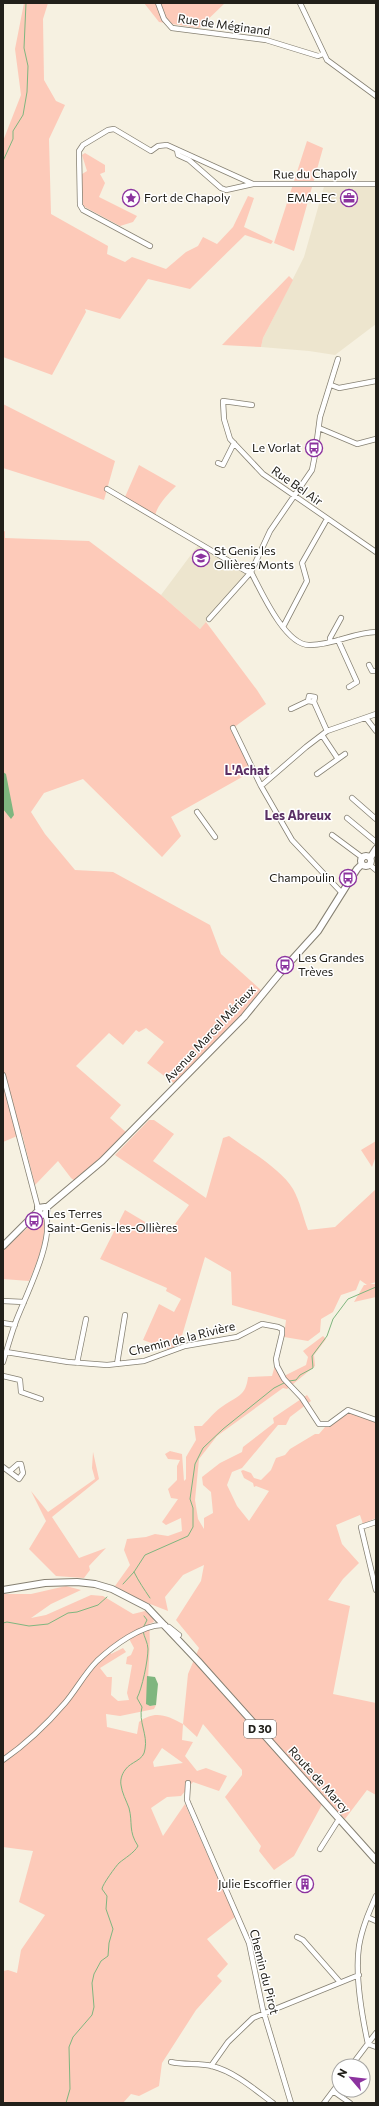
<svg xmlns="http://www.w3.org/2000/svg" width="379" height="2106" viewBox="0 0 379 2106" font-family="Commissioner,sans-serif">
	<style>
		.built { fill: #ede5ce }
		.green { fill: #fdcab9; fill-rule: evenodd }
		.water { fill: #7fb67f }
		.lines { fill: none; stroke-linecap: round; stroke-linejoin: round }
		.stream { stroke: #7fb67f; stroke-width: 1 }
		.minor-casing { stroke: #868173; stroke-width: 6 }
		.major-casing { stroke: #868173; stroke-width: 8 }
		.minor { stroke: #fff; stroke-width: 4.5 }
		.major { stroke: #fff; stroke-width: 6 }
		.labels { text-anchor: middle; stroke-width: 3; stroke-linejoin: round; paint-order: stroke }
		.shield { fill: #fff; stroke: #64635f; stroke-width: 1 }
		.shield-label { font-size: 11px; font-weight: bold; fill: #22201a }
		.street-label { font-size: 12px; fill: #22201a; stroke: #fff }
		.poi-label { font-size: 12px; fill: #22201a; stroke: #fff; text-anchor: start }
		.neighbourhood-label { font-size: 13px; font-weight: bold; fill: #5a2f64; stroke: #fff }
	</style>
	<rect width="100%" height="100%" fill="#f6f1e1"/>
	<path class="built" d="M325 183 376 185V324L335 355 309 351 261 347 263 338 304 257Z
		M199 544 251 572 200 629 161 595Z"/>
	<path class="green" d="M24 3H48L43 19 44 80 56 101 65 105 49 139 51 214 108 246 107 254 125 262 132 257 166 269 186 252 198 246 203 237 217 244 233 227 248 196 254 198 244 227 273 241 271 244 245 235 190 289 148 279 120 319 85 309 86 312 52 375 3 357V141L21 95 15 49Z
		M144 3H225L199 28 159 22Z
		M307 141 323 148 294 251 274 243Z
		M85 153 105 165V172L100 174 105 183 99 197 137 216 133 222 120 226 83 206 82 202V174L87 171 82 155Z
		M289 276 293 280 263 338 261 347 222 345Z
		M3 404 115 461 104 500 3 468Z
		M139 465 176 486C168 494 155 507 155 518L125 497Z
		M5 531V538L89 541 161 595 200 629 206 622 257 690 266 704 233 728 251 772 171 817 181 836 162 857 83 779 44 793 31 812 45 834 75 870 113 872 210 925 221 954 262 991 238 1020 175 1084 147 1063 164 1042 146 1028 139 1032 136 1030 123 1045 109 1033 76 1066 121 1105 110 1118 127 1133 75 1181 71 1178 58 1161 35 1185 22 1134 3 1142V532Z
		M149 1120H154L174 1134 153 1161 206 1198 222 1142 223 1138 229 1136C248 1150 281 1169 293 1189 300 1201 303 1217 308 1230L335 1227 376 1189V1282L370 1284H376V1297L354 1302 364 1285H367L360 1280 356 1290 341 1295 333 1312 321 1319 320 1332 308 1341 284 1337 286 1320 232 1305 231 1272 205 1257 179 1346 168 1349 143 1340 159 1304 174 1312 181 1299 166 1291 167 1288 100 1259 125 1210 167 1235 189 1205 115 1155Z
		M376 1141V1156L372 1167 361 1150Z
		M39 1218 44 1219C46 1241 38 1260 29 1281L3 1279V1249Z
		M323 1336 326 1339 314 1355 315 1366 287 1389 283 1388 217 1436 199 1459 195 1500 198 1519 204 1529V1518L213 1513 211 1492 203 1485 202 1477 220 1463 242 1452 243 1447 274 1423 273 1418 307 1395 311 1401 290 1417 286 1425H278L242 1468 232 1472 227 1485 237 1506 249 1521 269 1491 256 1486 254 1487 253 1483 244 1478 241 1471 243 1470 251 1473 254 1478 261 1480 271 1470 276 1458 285 1455 290 1449 315 1434H319L325 1427 350 1411 376 1421V1518L363 1524 360 1515 336 1525 342 1544 359 1563 343 1579 328 1600 350 1606 333 1694 376 1703V1795L367 1790 345 1819 325 1799 294 1856 274 1870 259 1851 261 1846 225 1797 242 1775V1770L203 1724 197 1737 183 1724 182 1740 193 1742 185 1756 197 1771 206 1768 227 1776 219 1791 193 1782 181 1796 167 1797 151 1808 163 1836 185 1804 235 1917 207 1939 228 1964 217 1976 222 1981 196 2010 162 2063 159 2086 139 2096 131 2094 123 2103H3V1971L8 1970 17 1973 21 1950 45 1915 19 1902 33 1851 3 1847V1594H31L66 1586 81 1590 51 1604 31 1618 46 1615 91 1595 103 1596 133 1614 145 1611 153 1618 154 1622 149 1624C152 1652 145 1678 150 1706L156 1705 154 1709 120 1716 106 1714 107 1727 137 1734 139 1722C154 1710 167 1715 183 1724L188 1674 199 1648 176 1620 201 1581 204 1565 183 1575 165 1597 168 1611 140 1600 115 1586 130 1565 124 1550 127 1539 146 1537 155 1534 168 1536 182 1531 181 1518 166 1525 162 1522 178 1499 171 1498 168 1489 177 1480V1466L180 1460 168 1459 165 1454 170 1451 182 1454 184 1481 186 1479V1457L196 1440 194 1426H202C209 1419 215 1411 223 1406 237 1396 246 1396 248 1377L272 1376 275 1365 282 1377 306 1365 308 1357 303 1351ZM127 1635 134 1648 131 1655 127 1657 126 1664 132 1665 127 1693 129 1700 118 1701 111 1695 112 1677H107L100 1668 126 1652 123 1648 111 1654 110 1649ZM162 1748 183 1763 154 1767 153 1762Z
		M93 1452 99 1479 52 1517 79 1558 106 1548 89 1566 90 1570 84 1578 56 1576 29 1549 46 1521 31 1491 48 1512 95 1479 92 1468Z"/>
	<path class="water" d="M3 772 6 774 14 815 11 819 3 809Z
		M147 1676 155 1677 158 1684 156 1705 150 1706 146 1704Z"/>
	<g class="lines">
		<path class="stream" d="M3 161 13 139V131L23 115 27 92 28 66 24 48 26 3
			M289 1381 296 1380 300 1375 313 1368 312 1356 327 1336 333 1319 348 1299 376 1287
			M134 1572C139 1582 144 1589 150 1598
			M123 1584 134 1572 145 1555 188 1536 193 1527V1508L190 1499 195 1464 203 1448 223 1429 274 1388 284 1383
			M3 1623 7 1622 29 1626 48 1624 68 1613 77 1612 98 1605 107 1597
			M143 1628 147 1620 144 1616
			M66 2103 70 2089 69 2047 73 2037 92 2015 94 2007 92 1983 94 1974 101 1961 108 1956 109 1943 113 1929 106 1909 107 1896 102 1889C102 1885 116 1866 119 1863 125 1858 134 1853 138 1846 128 1831 133 1823 129 1808 126 1800 122 1793 121 1785 120 1780 122 1774 125 1770 131 1761 144 1761 145 1749 148 1735 138 1721 142 1707L137 1698C142 1689 148 1660 148 1649 148 1643 144 1637 143 1631"/>
		<g class="minor-casing">
			<path id="minor" d="M158 3 164 19 172 28 266 40 318 56 323 54
				M300 3 327 60 376 96
				M177 150 178 155 189 160 221 188 226 190 253 184H376
				M150 246 83 210 80 205 79 151 83 145 108 130 114 129 151 151 158 146 167 145 253 184
				M331 385 339 388 376 381
				M252 405 223 401 224 419 230 439 263 474 376 552
				M319 428 357 444 376 439
				M218 463 223 465 234 443
				M107 489 246 571 251 572C261 591 285 645 309 645 332 646 354 632 376 632
				M209 619 251 572 270 531 312 470 315 455 320 417 338 359
				M283 627 307 581 302 563 327 519
				M338 640 357 682 349 687
				M330 642V638L341 618
				M369 665 372 671H376
				M308 701 309 696 315 697 314 702
				M291 709 308 701 314 702 327 731
				M366 718 376 731
				M233 728 261 786
				M338 759 345 754
				M317 774 338 759 322 735
				M352 798 376 819
				M197 812 215 837
				M347 818 376 842
				M332 835 363 858
				M370 865 376 870
				M342 893 292 840 261 786 306 747 327 731 376 714
				M3 1075 38 1208
				M3 1301 24 1302
				M3 1323 15 1325
				M6 1352 68 1362 107 1365 144 1361 185 1346 237 1337 262 1324 278 1327 282 1329V1334L276 1359 277 1366 284 1379 302 1398 319 1424H329L348 1410 376 1420
				M3 1362C7 1349 11 1335 16 1321 25 1297 56 1237 45 1214
				M77 1363 86 1319
				M117 1364 125 1315
				M3 1376 20 1380 21 1392 41 1399
				M3 1467 19 1479 23 1473 21 1464H18L10 1471
				M376 1522 361 1527 376 1590
				M169 1627 179 1635
				M3 1760C26 1744 47 1724 65 1703 76 1690 85 1673 97 1661 112 1647 143 1623 165 1625
				M188 1783 187 1800 189 1805 249 1943 263 2010 291 2103
				M320 1849 339 1819
				M376 1896C369 1912 362 1928 359 1946 355 1973 362 2016 368 2044L376 2047
				M367 1917 376 1921
				M297 1937 303 1940 339 1981
				M171 2062C184 2065 199 2063 212 2066 235 2072 254 2089 273 2103
				M211 2066 228 2042 253 2018 359 1975
				M351 2066 376 2033
				M333 2091 350 2103
				M324 2103 339 2083"/>
		</g>
		<g class="major-casing">
			<path id="major" d="M361 861a5 5 0 1 1 10 0a5 5 0 1 1-10 0Z
				M370 858 376 849
				M46 1208 102 1161 244 1017 280 973 318 931 357 869 362 864
				M34 1218 45 1214 47 1210 45 1207 38 1208 40 1214
				M3 1246 38 1211
				M3 1590 45 1583 77 1582 95 1584 112 1589 147 1607 198 1661 376 1860"/>
		</g>
		<use href="#minor" class="minor"/>
		<use href="#major" class="major"/>
	</g>
	<defs>
		<g id="sight-ring" transform="scale(0.9)"><circle r="9.5" fill="#fff" stroke="#8c339f" stroke-width="1.5"/><path d="M0-6L1.8-2.2L6-1.7L2.9 1.2L3.7 5.4L0 3.3L-3.7 5.4L-2.9 1.2L-6-1.7L-1.8-2.2Z" fill="#8c339f"/></g>
		<g id="office-ring" transform="scale(0.9)"><circle r="9.5" fill="#fff" stroke="#8c339f" stroke-width="1.5"/><path d="M-6-3h4V-5.5h4V-3h4V5H-6ZM-1-4.5V-3h2v-1.5ZM-6 0V1H6V0Z" fill="#8c339f"/></g>
		<g id="bus-ring" transform="scale(0.9)"><circle r="9.5" fill="#fff" stroke="#8c339f" stroke-width="1.5"/><path d="M-5-6H5V4H4V6H2V4H-2V6H-4V4H-5ZM-3.5-4V0h7V-4ZM-3.5 1.2v1.5H-2V1.2ZM2 1.2v1.5H3.5V1.2Z" fill="#8c339f"/></g>
		<g id="school-ring" transform="scale(0.9)"><circle r="9.5" fill="#fff" stroke="#8c339f" stroke-width="1.5"/><path d="M0-5L7-2L0 1L-7-2ZM-4 1L0 2.5L4 1V4Q0 6-4 4Z" fill="#8c339f"/></g>
		<g id="building-ring" transform="scale(0.9)"><circle r="9.5" fill="#fff" stroke="#8c339f" stroke-width="1.5"/><path d="M-4-6H4V6H1V3H-1V6H-4ZM-2.5-4.3h1.7v1.8h-1.7ZM.8-4.3h1.7v1.8H.8ZM-2.5-1h1.7V.8h-1.7ZM.8-1h1.7V.8H.8Z" fill="#8c339f"/></g>
	</defs>
	<g fill-rule="evenodd">
		<use href="#sight-ring" x="131" y="198"/>
		<use href="#office-ring" x="349" y="198"/>
		<use href="#bus-ring" x="314" y="448"/>
		<use href="#school-ring" x="201" y="558"/>
		<use href="#bus-ring" x="348" y="878"/>
		<use href="#bus-ring" x="285" y="965"/>
		<use href="#bus-ring" x="34" y="1221"/>
		<use href="#building-ring" x="305" y="1884"/>
	</g>
	<g class="labels">
		<rect class="shield" x="244" y="1720" width="32" height="18" rx="3"/>
		<g class="shield-label">
			<text x="260" y="1733">D 30</text>
		</g>
		<g class="street-label">
			<text transform="translate(224 25) rotate(8)" y="4">Rue de Méginand</text>
			<text transform="translate(315 174) rotate(-1)" y="4">Rue du Chapoly</text>
			<text transform="translate(297 486) rotate(35)" y="4">Rue Bel Air</text>
			<text transform="translate(210 1034) rotate(-47)" y="4">Avenue Marcel Mérieux</text>
			<text transform="translate(182 1339) rotate(-14)" y="4">Chemin de la Rivière</text>
			<text transform="translate(319 1780) rotate(48)" y="4">Route de Marcy</text>
			<text transform="translate(264 1972) rotate(76)" y="4">Chemin du Pirot</text>
		</g>
		<g class="poi-label">
			<text x="144" y="202">Fort de Chapoly</text>
			<text x="336" y="202" text-anchor="end">EMALEC</text>
			<text x="301" y="452" text-anchor="end">Le Vorlat</text>
			<text x="214" y="555">St Genis les<tspan x="214" dy="14">Ollières Monts</tspan></text>
			<text x="335" y="882" text-anchor="end">Champoulin</text>
			<text x="298" y="962">Les Grandes<tspan x="298" dy="14">Trèves</tspan></text>
			<text x="47" y="1218">Les Terres<tspan x="47" dy="14">Saint-Genis-les-Ollières</tspan></text>
			<text x="292" y="1888" text-anchor="end">Julie Escoffier</text>
		</g>
		<g class="neighbourhood-label">
			<text x="247" y="775">L'Achat</text>
			<text x="298" y="820">Les Abreux</text>
		</g>
	</g>
	<rect width="379" height="2106" fill="none" stroke="#22201a" stroke-width="8"/>
	<g transform="translate(351 2078) rotate(298)"><circle r="19" fill="#ffffff" stroke="#a7a6a3"/>
	<path d="M0-3L7 15L0 10L-7 15Z" fill="#8c339f"/>
	<text y="-6" font-size="11" font-weight="bold" text-anchor="middle" fill="#22201a">N</text>
	</g>
</svg>
